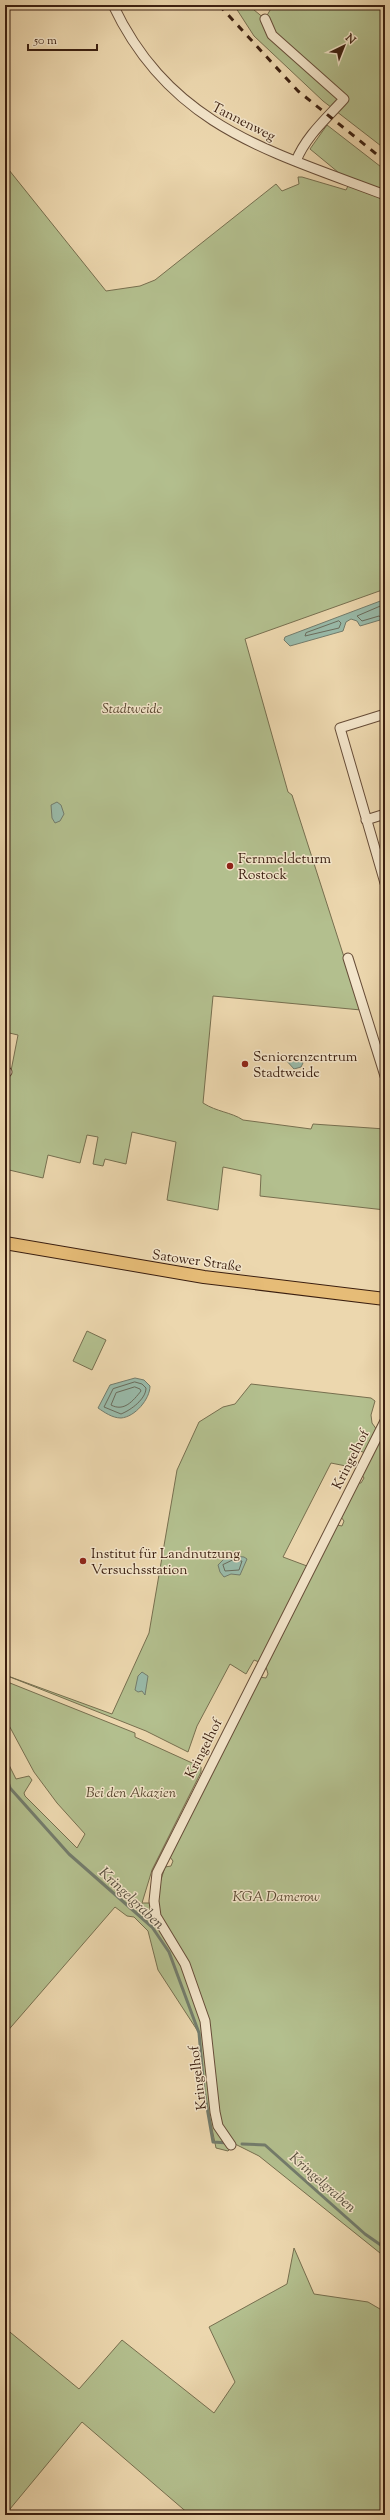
<svg xmlns="http://www.w3.org/2000/svg" width="390" height="2520" viewBox="0 0 390 2520" font-family="'Sorts Mill Goudy',serif">
	<style>
		.green { fill: #b3bf8e; stroke: #776f4f }
		.water { fill: #99baa9; stroke: #737c6c }
		.lines { fill: none; stroke-linecap: round; stroke-linejoin: round }
		.shore { stroke: #6a6c5c; stroke-width: 1 }
		.stream { stroke: #737c6c; stroke-width: 3 }
		.minor-casing { stroke: #674d38; stroke-width: 11 }
		.major-casing { stroke: #3b1f10; stroke-width: 14 }
		.minor { stroke: #f3e5ca; stroke-width: 9 }
		.major { stroke: #e6bc77; stroke-width: 12 }
		.rail { stroke: #3b1f10; stroke-width: 3; stroke-dasharray: 7 7; stroke-linecap: butt }
		.poi-dot { fill: #8f2418; stroke: #f3e5ca; stroke-width: 1.5 }
		.labels { text-anchor: middle; stroke-width: 3; stroke-linejoin: round; paint-order: stroke }
		.street-label { font-size: 14px; fill: #3b1f10; stroke: #f3e5ca }
		.park-label { font-size: 14px; font-style: italic; fill: #594730; stroke: #f3e5ca }
		.poi-label { font-size: 14px; fill: #3b1f10; stroke: #f3e5ca; text-anchor: start }
		.water-label { font-size: 15px; font-style: italic; fill: #574e3e; stroke: #f3e5ca }
	</style>
	<rect width="100%" height="100%" fill="#ecd7ae"/>
	<filter id="stains"><feTurbulence type="fractalNoise" baseFrequency=".005" numOctaves="4"/><feColorMatrix values="0 0 0 0 .2 0 0 0 0 .09 0 0 0 0 .02 0 0 0 .5 -.17"/></filter>
	<radialGradient id="worn" r=".72"><stop offset=".6" stop-color="#630" stop-opacity="0"/><stop offset="1" stop-color="#630" stop-opacity=".3"/></radialGradient>
	<path class="green" d="M234 5H248L265 19 273 5H385V149L323 101 254 36Z
		M327 125 385 170V589L245 639 288 792 292 795 361 1010 213 996 203 1103C217 1112 231 1112 243 1120L311 1129 313 1124 385 1129V1210L260 1196 261 1175 223 1167 218 1210 167 1200 176 1142 132 1132 126 1164 105 1159 103 1166 93 1164 98 1137 87 1135 80 1163 48 1155 43 1178 5 1169V1075L10 1076 18 1035 5 1032V165L106 291 140 286 155 280 276 184 282 191 299 184 298 177H302L346 190 350 182 310 149Z
		M87 1331 106 1340 92 1370 73 1361Z
		M251 1384 371 1398 375 1401 371 1415 372 1423 377 1430 365 1453 356 1449 346 1466 331 1463 283 1557 307 1566 259 1662 254 1660 246 1674 230 1664 197 1726 188 1752 146 1731 5 1675 112 1714 149 1633 177 1470 199 1422 223 1407 235 1404Z
		M385 1430V2257L259 2156 235 2144 228 2151 216 2148 204 2090 199 2033 158 1970 148 1931 134 1917 127 1916 115 1907 5 2034V1757L16 1779 29 1776 32 1780 24 1793 25 1796 77 1848 85 1834 57 1803 34 1772 5 1718V1681L135 1733V1737L201 1767V1772L152 1870 142 1903H158L159 1886 165 1867 171 1866 173 1861 170 1857 182 1828 259 1677 266 1678 268 1674 266 1667 337 1525 342 1526 344 1521 341 1517 358 1483H361L364 1478 362 1475Z
		M294 2248 314 2294 368 2302 385 2312V2515H190L82 2422 5 2515V2328L79 2389 122 2340 214 2413 235 2382 209 2327 287 2284Z"/>
	<path class="water" d="M383 600 385 601 383 623 380 620 360 626 357 621 351 619 346 622 343 631 290 646 284 640 285 637Z
		M57 802 61 805 64 814 60 821 55 823 52 818 51 805Z
		M288 1056 300 1059 303 1063 301 1067 294 1069 285 1059Z
		M135 1378 144 1380 150 1386C150 1399 135 1417 121 1418 112 1418 104 1412 98 1408L110 1385Z
		M233 1556 244 1557 247 1559 240 1575 231 1574 224 1577 220 1572 218 1565 225 1558Z
		M142 1672 148 1676 145 1695 142 1691 138 1692 135 1690 138 1676Z"/>
	<g class="lines">
		<path class="shore" d="M385 604 357 616 362 621 379 616 385 619
			M339 621 341 623 339 628 305 636 306 633Z
			M135 1382 142 1384 146 1388C146 1399 131 1410 121 1414L104 1407 113 1389Z
			M135 1387 140 1389 141 1391C133 1401 124 1412 111 1405L116 1393Z
			M233 1560 242 1561 239 1570 225 1571 223 1565Z"/>
		<path class="stream" d="M5 1773 10 1788 69 1854 152 1927 169 1952 199 2033 204 2090 213 2142 228 2143
			M242 2144 265 2145 365 2234 385 2248"/>
		<g class="minor-casing">
			<path id="minor" d="M113 5C170 126 269 151 385 195
				M265 19 272 35 344 99C327 118 306 136 296 161
				M385 714 340 728 385 883
				M366 820 385 814
				M348 958 385 1076
				M5 1071 7 1072
				M231 2145 218 2126 215 2112 205 2021 185 1964 156 1916 154 1901 157 1873 385 1421"/>
		</g>
		<g class="major-casing">
			<path id="major" d="M5 1243 204 1277 385 1299"/>
		</g>
		<use href="#minor" class="minor"/>
		<use href="#major" class="major"/>
		<path class="rail" d="M219 5 298 91 385 161"/>
	</g>
	<g class="poi-dot">
		<circle cx="230" cy="866" r="4"/>
		<circle cx="245" cy="1064" r="4"/>
		<circle cx="83" cy="1561" r="4"/>
	</g>
	<g class="labels">
		<g class="street-label">
			<text transform="translate(244 121) rotate(27)" y="5">Tannenweg</text>
			<text transform="translate(197 1260) rotate(8)" y="5">Satower Straße</text>
			<text transform="translate(350 1459) rotate(-63)" y="5">Kringelhof</text>
			<text transform="translate(203 1748) rotate(-63)" y="5">Kringelhof</text>
			<text transform="translate(197 2078) rotate(-97)" y="5">Kringelhof</text>
		</g>
		<g class="park-label">
			<text x="132" y="713">Stadtweide</text>
			<text x="131" y="1797">Bei den Akazien</text>
			<text x="276" y="1901">KGA Damerow</text>
		</g>
		<g class="poi-label">
			<text x="238" y="863">Fernmeldeturm<tspan x="238" dy="16">Rostock</tspan></text>
			<text x="253" y="1061">Seniorenzentrum<tspan x="253" dy="16">Stadtweide</tspan></text>
			<text x="91" y="1558">Institut für Landnutzung<tspan x="91" dy="16">Versuchsstation</tspan></text>
		</g>
		<g class="water-label">
			<text transform="translate(132 1898) rotate(43)" y="5">Kringelgraben</text>
			<text transform="translate(323 2182) rotate(41)" y="5">Kringelgraben</text>
		</g>
	</g>
	<rect width="390" height="2520" fill="none" stroke="#ecd7ae" stroke-width="20"/>
	<rect x="6" y="6" width="378" height="2508" fill="none" stroke="#3b1f10" stroke-width="2"/>
	<rect x="10" y="10" width="370" height="2500" fill="none" stroke="#3b1f10"/>
	<g transform="translate(344 46) rotate(43)" stroke="#f3e5ca" stroke-width="3" paint-order="stroke">
	<path d="M0-3L7 15L0 10L-7 15Z" fill="#3b1f10"/>
	<text y="-6" font-size="11" font-weight="bold" text-anchor="middle" fill="#3b1f10">N</text>
	</g>
	<path d="M28 44v6h69v-6" fill="none" stroke="#3b1f10" stroke-width="2"/>
	<text x="34" y="44" font-size="12" fill="#3b1f10" stroke="#f3e5ca" stroke-width="3" paint-order="stroke">50 m</text>
	<rect width="100%" height="100%" filter="url(#stains)"/>
	<rect width="100%" height="100%" fill="url(#worn)"/>
</svg>
